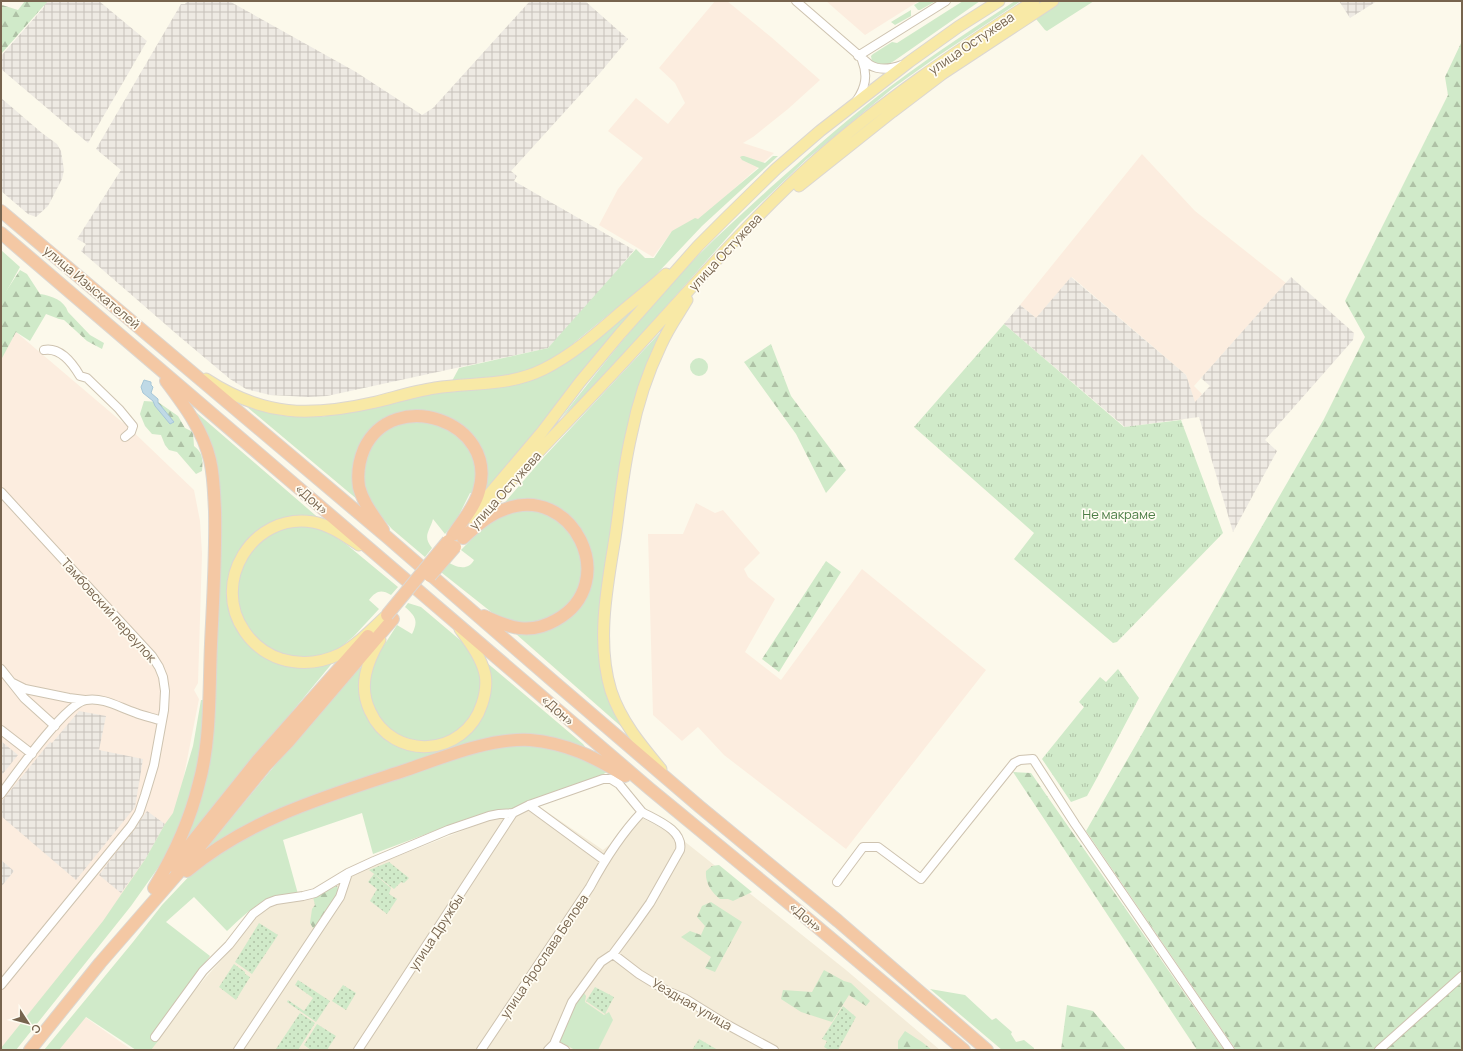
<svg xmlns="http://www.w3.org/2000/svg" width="1463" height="1051" viewBox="0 0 1463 1051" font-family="Manrope,sans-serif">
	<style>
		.residential { fill: #f4ecd9 }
		.commercial { fill: #fceddf }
		.industrial { fill: url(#industrial-grid) }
		.grass { fill: #d0eac9 }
		.forest { fill: url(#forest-firs) }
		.park { fill: url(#park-tufts) }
		.garden { fill: url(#garden-dots) }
		.water { fill: #bfd9e6; stroke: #a6c7d8 }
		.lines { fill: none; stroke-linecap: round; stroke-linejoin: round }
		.minor-casing { stroke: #cec3b0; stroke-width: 10 }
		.major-casing { stroke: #dcd7d1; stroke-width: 13 }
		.highway-casing { stroke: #dcd7d1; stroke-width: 14 }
		.minor { stroke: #fff; stroke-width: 8 }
		.major { stroke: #f8e9a6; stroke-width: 11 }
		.highway { stroke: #f4c8a4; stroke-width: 12 }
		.highway-bridge-casing { stroke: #dcd7d1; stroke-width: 14; stroke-linecap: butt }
		.highway-bridge { stroke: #f4c8a4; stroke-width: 12 }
		.labels { text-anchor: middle; stroke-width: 3.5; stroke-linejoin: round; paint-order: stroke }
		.street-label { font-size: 13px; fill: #77644e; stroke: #fffcf2 }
		.park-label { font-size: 13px; fill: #4c7d46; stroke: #fffcf2 }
	</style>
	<defs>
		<pattern id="industrial-grid" width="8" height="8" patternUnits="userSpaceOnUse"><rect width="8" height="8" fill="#eeeae3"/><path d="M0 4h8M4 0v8" fill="none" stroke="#c6c1ba"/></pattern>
		<pattern id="forest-firs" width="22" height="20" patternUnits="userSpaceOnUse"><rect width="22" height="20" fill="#d0eac9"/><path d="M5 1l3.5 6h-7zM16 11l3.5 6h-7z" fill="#aec1a5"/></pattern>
		<pattern id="park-tufts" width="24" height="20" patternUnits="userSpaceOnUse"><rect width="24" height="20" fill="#d0eac9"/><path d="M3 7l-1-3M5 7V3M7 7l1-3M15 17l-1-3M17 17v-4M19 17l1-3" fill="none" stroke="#aec1a5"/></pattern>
		<pattern id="garden-dots" width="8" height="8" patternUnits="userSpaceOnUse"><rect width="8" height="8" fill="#d0eac9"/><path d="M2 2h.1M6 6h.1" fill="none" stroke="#aec1a5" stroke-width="1.8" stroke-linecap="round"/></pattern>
	</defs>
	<rect width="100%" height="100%" fill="#fcf9eb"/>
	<path class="residential" d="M537 805 603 850 642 818 679 837 846 970 940 1050H145L207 976 225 956 255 918 276 903 341 882 368 868 497 817Z"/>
	<path class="commercial" d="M715 1H727L771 37 820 80 788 109 753 137 743 143 774 153 697 222 671 233 653 257 599 225 618 189 643 158 608 131 636 98 668 124 685 103 675 83 659 68Z
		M826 1H919L865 35Z
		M1142 154 1195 211 1286 283 1194 386 1202 394 1195 403 1186 375 1072 277 1036 318 1020 305Z
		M16 332 122 422 124 423 194 490 200 521 202 554 198 683 194 690 199 699 176 816 160 860 1 1050V358Z
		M696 503 715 513 723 510 760 553 744 569 748 577 775 599 745 652 781 680 862 569 986 670 846 849 724 755 698 727 682 741 653 715 648 534H683Z
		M85 1017 132 1050H58Z"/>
	<path class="industrial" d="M47 1H99L147 41 88 143 1 69V56L44 7V5Z
		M187 1H229L356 72 422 115 433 108 530 1H585L628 39 600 73 511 171 517 176 514 181 634 250 583 313 548 348 327 396 309 397 270 395 246 389 230 379 180 337 81 251 86 244 77 239 121 170 96 149 181 4H185Z
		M1339 1H1377L1350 18Z
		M1 98 42 133 57 144 61 151 64 170 62 179 48 206 36 217 28 214 1 191Z
		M1071 277 1186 375 1195 402 1210 386 1201 378 1291 277 1354 333 1353 340 1265 440 1277 451 1233 532 1199 417 1125 427 1004 324 1020 305 1036 318Z
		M79 711 106 716 99 750 143 759 135 807 76 880 1 816V802L50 742 52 743Z
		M1 741 18 755 1 776Z
		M147 811 165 824 146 858 121 893 99 875Z
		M1 860 14 871 1 887Z"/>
	<path class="grass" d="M921 1H936L920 10H918L914 5Z
		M963 1H980L894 61C884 67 882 67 872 62L871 56 873 54 892 42 897 43Z
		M1015 1H1021L938 56 893 88 807 159 740 223 601 380 561 418C598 371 635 323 676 279 705 246 738 218 770 188 804 158 838 127 874 99 919 64 967 32 1015 1Z
		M1059 1H1094L1047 31 1045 30 1036 19 1037 15Z
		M911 10V16L895 25 891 22Z
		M742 156H744L765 163 773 156H778L702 226 651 280 558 356 546 363 513 375 452 381 459 368 548 348 636 249 645 258H654L672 231 695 218 698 219 759 168 742 160 740 157Z
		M1 250 20 267 1 301Z
		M641 301 484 494 470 493 457 519 445 534 433 519C430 531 422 536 432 548L425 557 392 529 377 512 358 500 247 407 284 416 320 417 356 411 428 393 523 382Z
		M667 325 652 355 600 622 624 729 516 634 517 624 495 615 437 569 445 560C454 567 468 572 474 560L461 550 489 521 543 458Z
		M690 367a9 9 0 1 1 18 0a9 9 0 1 1-18 0Z
		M197 413 322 521 329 533 346 544 398 587 391 595C381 589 376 591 369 600L379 609 354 636 341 647 334 661 267 742 186 842 184 841 196 809 219 526 196 414Z
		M408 603 421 607 583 744 586 748 582 757 607 770V772L600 776 520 807 505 810 495 811 466 819 373 854 362 813 283 840 298 894C291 895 283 894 276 896 259 900 240 919 227 931L194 897 166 922 210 956 186 991 151 1036 158 1041 151 1050H136L86 1017 59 1050H44L133 942 162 905 195 870 201 855 356 667 372 669 381 650 397 625 412 634C419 620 415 616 405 607Z
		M201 700H205L200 755 187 812 165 858 131 906 16 1050H1V1048L103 921 146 858 165 824 173 813 193 746Z
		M930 989 965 995 992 1020 996 1018 1012 1032 1011 1034 1016 1042 1024 1040 1034 1048V1050H1002Z
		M584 993 586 996 585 1002 604 1015 609 1012 613 1020 598 1050H575L557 1040 574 1003Z"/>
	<path class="forest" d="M25 1H48L1 54V6L2 5 18 10Z
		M1462 41V1050H1236L1086 831 1324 419 1365 337 1345 301 1448 95 1445 77Z
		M20 270 27 274 40 294C52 296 64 300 68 312L90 335 104 343 102 349 87 341 64 320 59 319 46 314 30 341 16 332 1 360V299Z
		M771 344 791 396 846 470 826 493 796 434 744 362Z
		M144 401 158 402 178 416 185 428 193 432 194 446C203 453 203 460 202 471L196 474 177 452 169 450 165 445 161 435 152 434 145 426 140 414Z
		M826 561 841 572 779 672 762 659Z
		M1013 772 1031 773 1224 1050H1197Z
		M719 865 752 892 733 901 728 899H720C711 892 705 883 706 871L712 866Z
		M337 886 340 894 318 928H313L310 923 312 909 315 905 313 897Z
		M711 902 742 922 715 972 705 968 711 957 681 937 690 931 701 935 705 926 697 917 702 906Z
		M824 970 844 981 851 983 870 1001 866 1006 849 995 832 1022 801 1012 781 999 783 990 812 992Z
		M1067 1005 1093 1011 1126 1050H1061Z
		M905 1031 922 1042 932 1050H898V1041Z"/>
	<path class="park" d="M1004 324 1124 427 1181 420 1223 533 1117 642 1113 643 1014 559 1034 533 914 427Z
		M1118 669 1139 698 1098 776 1087 796 1071 802 1042 759 1084 707 1079 702 1100 677 1106 682Z"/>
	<path class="garden" d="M389 862 409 878 404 883 401 882 394 889 369 870Z
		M374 874 391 888 389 894 397 899 387 914 370 901 377 889 368 882Z
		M259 923 278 935 252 974 235 962Z
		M234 964 245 972V974L250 977 236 1000 219 987Z
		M298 980 330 1001 316 1022 287 1002 288 1000 304 1011 313 998 295 985Z
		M343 985 356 993 346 1010 332 1001Z
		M595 987 614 997 605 1014 586 1001Z
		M843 1006 856 1017 838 1050H829L824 1047 827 1041 822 1039Z
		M300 1013 315 1023 298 1050H278L276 1049Z
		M317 1024 336 1036 327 1050H311L304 1045Z
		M699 1039 718 1050H692Z"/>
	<path class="water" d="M144 380 151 382V385L153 387 151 393 158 399V403L161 406 174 422 170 424 155 406 153 401 143 393 141 387Z"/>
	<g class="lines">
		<g class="minor-casing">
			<path id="minor" d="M796 1 870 65C880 71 891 69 902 65
				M858 56 946 1
				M857 100C866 87 868 75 862 60
				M44 350C60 347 73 364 80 376L87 378 119 409 133 426 131 432 125 437
				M1 492 152 656 159 667 163 677 165 691 164 710 154 765 145 795 139 813 131 826 1 985
				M1 669 24 698 55 726
				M13 683 25 689 69 698 85 700
				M1 730 32 754
				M1 794C15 775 66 703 86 700 104 697 120 708 136 713 144 716 153 718 162 721
				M529 805 604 860
				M837 882 863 847H878L921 879 1014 763 1020 760 1033 759 1075 824 1230 1050
				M613 954 639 974 667 991 684 998 726 1024 774 1050
				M155 1037 203 971 229 945 253 914 268 903 276 900 303 896 315 893 348 873 374 861 448 830 489 816 499 814 513 813 529 805 603 779H611L619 784 642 812
				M554 1044 565 1050
				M238 1050 340 897 348 873
				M358 1050 513 813
				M481 1050 590 887C604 861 621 834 642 812 656 820 684 830 680 850L650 903 633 927 613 954 601 962 572 1002 554 1044 548 1050
				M1379 1050 1462 976"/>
		</g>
		<g class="major-casing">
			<path id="major" d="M799 186 892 112 942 74 1053 1
				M206 379C264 417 310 417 376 402 396 397 415 391 435 388 473 382 508 387 544 369 572 355 596 334 620 313 635 300 651 288 666 274
				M470 517 542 432 580 382 620 334 698 246 725 219 776 169 820 131 909 62 958 27 999 1
				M475 524C492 503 509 482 528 463 562 427 596 392 629 356 689 291 747 223 813 163 881 102 957 51 1034 1
				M359 545C345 536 330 525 313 522 252 512 210 583 245 632 254 645 266 654 281 659 301 665 321 663 340 654 358 644 372 629 387 615
				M380 640C367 662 358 686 370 711 393 762 465 757 482 704 485 695 487 684 485 674 481 657 470 643 460 629
				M661 769C641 745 621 721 611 691 596 643 607 586 615 538 620 504 623 470 631 436 637 406 648 372 661 345 668 329 678 315 687 300"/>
		</g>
		<g class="highway-casing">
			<path id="highway" d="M1 211 387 537 553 681 700 807 838 921 987 1050
				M1 233 650 789 803 915 964 1050
				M383 530C374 516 363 503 359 487 357 474 359 461 364 449 393 386 499 421 479 491 475 507 462 521 453 535
				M463 538C475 527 487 516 503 510 572 481 623 583 556 620 530 635 510 628 484 616
				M173 866 258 760 368 636
				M187 871C250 818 330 795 406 770 444 757 489 738 530 740 566 743 595 757 625 776
				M154 888C174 855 190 821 199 783 211 741 209 688 211 644 213 600 216 556 215 511 214 494 214 477 210 460 203 430 184 405 166 381
				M30 1050 100 963 180 871 266 765 288 742 393 619"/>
		</g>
		<use href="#minor" class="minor"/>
		<use href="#major" class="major"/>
		<use href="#highway" class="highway"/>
		<g class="highway-bridge-casing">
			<path id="highway-bridge" d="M430 576 455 547
				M387 615 448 541"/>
		</g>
		<use href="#highway-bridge" class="highway-bridge"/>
	</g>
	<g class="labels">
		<g class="street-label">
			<text transform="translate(971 43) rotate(-34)" y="5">улица Остужева</text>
			<text transform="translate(725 252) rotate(-47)" y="5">улица Остужева</text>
			<text transform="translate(92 287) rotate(40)" y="5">улица Изыскателей</text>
			<text transform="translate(505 490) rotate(-48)" y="5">улица Остужева</text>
			<text transform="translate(312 499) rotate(41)" y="5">«Дон»</text>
			<text transform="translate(109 610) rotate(48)" y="5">Тамбовский переулок</text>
			<text transform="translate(558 710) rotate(41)" y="5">«Дон»</text>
			<text transform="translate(806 917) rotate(40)" y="5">«Дон»</text>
			<text transform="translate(436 932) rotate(-57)" y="5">улица Дружбы</text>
			<text transform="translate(544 956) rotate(-56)" y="5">улица Ярослава Белова</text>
			<text transform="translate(692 1004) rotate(30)" y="5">Уездная улица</text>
		</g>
		<g class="park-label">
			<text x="1119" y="519">Не макраме</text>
		</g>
	</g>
	<rect width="1463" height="1051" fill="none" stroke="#77644e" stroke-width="4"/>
	<g transform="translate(28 1023) rotate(126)" stroke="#fffcf2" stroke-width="3" paint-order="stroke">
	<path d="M0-3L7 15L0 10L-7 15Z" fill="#77644e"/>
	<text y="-6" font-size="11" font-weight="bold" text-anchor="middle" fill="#77644e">С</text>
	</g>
</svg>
